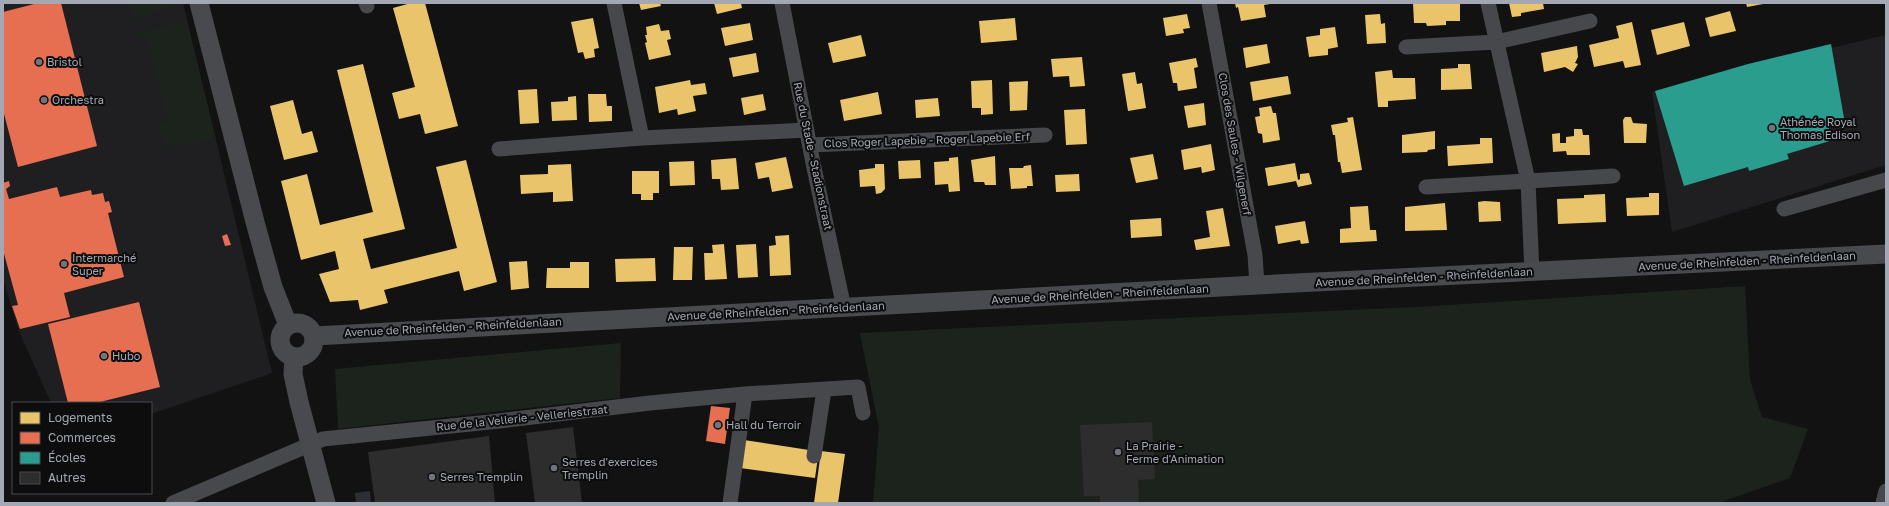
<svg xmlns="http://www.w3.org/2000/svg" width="1889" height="506" viewBox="0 0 1889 506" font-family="'Golos Text',sans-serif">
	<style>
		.built { fill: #1f1f21 }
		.green { fill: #1c231d }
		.water { fill: #292f35 }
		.homes { fill: #e9c46a }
		.shops { fill: #e76f51 }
		.schools { fill: #2a9d8f }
		.building { fill: #2d2d2e }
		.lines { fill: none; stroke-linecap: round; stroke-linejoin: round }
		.minor { stroke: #47484b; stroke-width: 15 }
		.major { stroke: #494a4d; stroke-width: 19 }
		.poi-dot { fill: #71747b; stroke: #0d0d0e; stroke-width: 1.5 }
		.labels { text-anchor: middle; stroke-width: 4; stroke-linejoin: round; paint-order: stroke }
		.poi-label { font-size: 11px; fill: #a4a8b3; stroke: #0d0d0e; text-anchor: start }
		.street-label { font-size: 11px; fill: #a4a8b3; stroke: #0d0d0e }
	</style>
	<rect width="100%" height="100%" fill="#121213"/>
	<path class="built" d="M3 3H183L272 373 151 414V403H51L18 329 3 279Z
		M1886 35V165L1672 232 1652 92 1831 44 1832 48Z"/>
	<path class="green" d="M128 3H182L133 20Z
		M187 22 216 139 165 147 158 125 168 121 147 35 137 37 136 33Z
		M1745 286 1750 380 1762 417 1808 429 1790 478 1718 503H873L879 428 860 333 1433 306Z
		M621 343 620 398 338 429 335 369Z"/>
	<path class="water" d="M370 491 371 503H356L355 493Z"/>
	<path class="homes" d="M411 3H425L458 126 425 134 420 114 399 119 392 93 415 87 393 8Z
		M639 3H660L661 6 641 10Z
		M714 3H741L742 8 717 14Z
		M1235 3H1270V4L1264 5 1266 17 1241 21 1238 7 1236 8Z
		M1413 3H1460V21H1446V25L1427 26 1426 23H1414Z
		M1509 3H1543L1544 9 1521 13V16L1512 17Z
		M1746 3H1763V4L1747 7Z
		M1730 11 1736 31 1710 37 1705 18Z
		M1187 14 1190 28 1183 29 1184 33 1166 36 1163 18Z
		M1380 14 1381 24 1385 23 1386 43 1367 44 1365 15Z
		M593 18 599 48 594 49 595 57 585 59 583 52 578 53 571 22Z
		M1015 18 1017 40 981 43 979 21Z
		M1632 22 1641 65 1625 68 1623 61 1594 67 1589 45 1619 38 1616 26Z
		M1684 22 1690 46 1657 55 1651 30Z
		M750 23 753 40 725 46 721 28Z
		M659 24 661 31 669 30 671 39 667 40 671 55 649 60 645 43 647 42 645 35H647L646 27Z
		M1335 27 1338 47 1328 49V55L1309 57 1306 37 1320 35V29Z
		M861 35 866 56 833 63 828 43Z
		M1267 44 1270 63 1246 68 1243 48Z
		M1577 46 1578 57 1575 63 1578 64 1573 72 1565 67 1544 72 1541 53Z
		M756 53 759 72 733 77 729 58Z
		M1082 57 1085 86 1070 87 1069 76 1053 77 1051 59Z
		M1196 58 1198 67 1194 68 1197 88 1178 91 1177 83H1173L1169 63Z
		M363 64 405 229 363 239 371 269 457 248 436 167 466 160 497 282 464 291 459 271 384 290 388 303 360 310 358 300 330 302 319 274 339 269 335 251 301 260 281 181 307 174 320 225 373 212 337 70Z
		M1458 64H1470L1472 89 1441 90V69L1458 68Z
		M1392 70 1393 78H1415L1416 99 1388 101V107H1378L1375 72Z
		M1135 72 1137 84 1142 83 1146 108 1128 111 1122 74Z
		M1288 76 1291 94 1253 101 1250 82Z
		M690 80 691 85 705 83 707 94 693 96 696 111 678 115 677 109 659 113 655 87Z
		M992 80 993 114 981 115V108H972L971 81Z
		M1028 81 1027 110 1010 111 1009 82Z
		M537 89 539 123 520 124 518 90Z
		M878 92 882 114 844 121 840 100Z
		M588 94H606L607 106H612V121L589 122Z
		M763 94 766 110 744 115 741 98Z
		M576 96 577 120 552 121 551 102 568 101V97Z
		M938 98 940 116 916 118 915 100Z
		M293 100 302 134 312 131 318 152 284 160 270 106Z
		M1204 103 1206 125 1188 128 1184 106Z
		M1271 106 1273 113H1276L1280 140 1263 143 1262 134 1258 133 1255 117 1260 116 1259 108Z
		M1085 109 1087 144 1066 145 1064 110Z
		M1353 117 1362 170 1342 173 1340 162H1338L1335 135H1333L1331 125 1348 122 1347 118Z
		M1625 117H1631L1633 123 1647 124 1646 143H1624L1623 120Z
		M1574 129H1582L1583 135H1589L1590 155H1567L1566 151 1553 152 1552 134 1560 133V143H1566V137L1574 136Z
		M1435 131V149L1428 150 1427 152 1402 153V135Z
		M1480 138H1492L1493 163 1448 166 1447 146 1480 144Z
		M1211 144 1215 170 1202 173 1201 167 1184 170 1181 150Z
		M1153 154 1158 179 1136 183 1130 158Z
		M995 156 996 185H985L984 182H974L971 160Z
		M786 157 793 188 772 192 769 177 758 179 755 163Z
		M958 157 960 191 949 192 948 184 935 185 934 162 949 161V158Z
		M736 158 739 189 721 190 720 179H712L711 160Z
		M920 160 921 178 899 179 898 161Z
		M694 161 695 185 670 186 669 162Z
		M1295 163 1298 180 1300 179V174L1309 173 1312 184 1298 187 1296 181 1268 186 1265 168Z
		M571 164 573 201 553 202V192L521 194 520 175 548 174V165Z
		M875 164H884L885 189 881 193 876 194 875 186 860 187 859 170 875 168Z
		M1031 165 1033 186H1027V188L1011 189 1009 168H1023L1024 166Z
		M632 171H659V193H653V200H641V194H632Z
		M1079 174 1080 191 1056 192 1055 175Z
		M1649 193H1659V215L1627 216 1626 198 1649 197Z
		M1605 194 1606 222 1558 224 1557 199 1584 198V195Z
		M1484 201 1500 202 1501 221 1479 222 1478 202Z
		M1445 203 1447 230 1405 231V207Z
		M1368 206 1370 230H1376L1377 241 1340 243V229L1351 228 1350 207Z
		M1223 208 1230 246 1196 250 1194 240 1210 237 1206 211Z
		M1161 218 1162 236 1131 238 1130 220Z
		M1305 221 1309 243 1301 244 1300 240 1278 244 1275 226Z
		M789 235 791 275 770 276 769 246 776 245 775 236Z
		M724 244 727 279 705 280 704 253H713L712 245Z
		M756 244 758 277 738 278 736 245Z
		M674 247H693L692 280H673Z
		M655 258 656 281 616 282 615 259Z
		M527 261 529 288 511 290 509 262Z
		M570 262H589V288H546L547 268H570Z
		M744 440 809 450 818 457 815 478 740 468Z
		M821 451 845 454 838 503H814Z"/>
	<path class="shops" d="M38 3H61L97 146 18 167 3 110V12Z
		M9 181 10 186 6 189 9 199 57 187 60 197 91 190 92 195 103 193 105 202 109 201 112 212 108 213 124 277 64 293 70 317 20 329 12 306 18 305 3 250V183Z
		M227 234 231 245 225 246 222 236Z
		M139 302 160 387 96 403H68L48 324Z
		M711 406 730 408 725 444 706 441Z"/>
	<path class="schools" d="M1831 44 1844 118 1827 123 1833 140 1787 154 1789 159 1749 171 1748 167 1684 186 1655 91 1748 64Z"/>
	<path class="building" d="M1152 422 1155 479 1138 480 1139 503H1100V496H1084L1080 425Z
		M573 427 582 503H535L526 433Z
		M489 436 495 503H375L368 452Z"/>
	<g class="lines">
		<path class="minor" d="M366 3 367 6
			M614 3 642 138
			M782 3 813 163 844 308
			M1209 3 1255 255 1257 285
			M1488 3 1528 181 1532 273
			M1406 47 1496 42 1590 21
			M810 145 1045 135
			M499 149 642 138 807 130
			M1426 187 1613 176
			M1784 209 1886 180
			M814 456 824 390
			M173 503 323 439 490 422 650 403 745 394 858 387 863 413
			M730 503 745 394
			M1883 503 1886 491"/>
		<path class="major" d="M199 3 255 222 273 287 288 325
			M280 340a17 17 0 1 1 34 0a17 17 0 1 1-34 0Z
			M314 336 1257 285 1886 254
			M294 357 293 374 299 402 326 503"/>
	</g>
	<g class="poi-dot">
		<circle cx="39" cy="62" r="4"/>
		<circle cx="44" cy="100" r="4"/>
		<circle cx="1772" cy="128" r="4"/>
		<circle cx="64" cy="264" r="4"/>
		<circle cx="104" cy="356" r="4"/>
		<circle cx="718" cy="425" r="4"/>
		<circle cx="1118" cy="452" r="4"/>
		<circle cx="554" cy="468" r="4"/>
		<circle cx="432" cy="477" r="4"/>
	</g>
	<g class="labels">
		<g class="poi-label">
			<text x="47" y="66">Bristol</text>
			<text x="52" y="104">Orchestra</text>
			<text x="1780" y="126">Athénée Royal<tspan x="1780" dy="13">Thomas Edison</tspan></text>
			<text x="72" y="262">Intermarché<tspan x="72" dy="13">Super</tspan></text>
			<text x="112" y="360">Hubo</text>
			<text x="726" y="429">Hall du Terroir</text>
			<text x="1126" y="450">La Prairie -<tspan x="1126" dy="13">Ferme d'Animation</tspan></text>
			<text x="562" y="466">Serres d'exercices<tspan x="562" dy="13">Tremplin</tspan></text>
			<text x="440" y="481">Serres Tremplin</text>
		</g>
		<g class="street-label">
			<text transform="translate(927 140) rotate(-2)" y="4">Clos Roger Lapebie - Roger Lapebie Erf</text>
			<text transform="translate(1235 144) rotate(80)" y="4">Clos des Saules - Wilgenerf</text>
			<text transform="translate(813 156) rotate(78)" y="4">Rue du Stade - Stadionstraat</text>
			<text transform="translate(1747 261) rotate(-3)" y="4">Avenue de Rheinfelden - Rheinfeldenlaan</text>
			<text transform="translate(1424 277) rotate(-3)" y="4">Avenue de Rheinfelden - Rheinfeldenlaan</text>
			<text transform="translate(1100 294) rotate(-3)" y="4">Avenue de Rheinfelden - Rheinfeldenlaan</text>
			<text transform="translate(776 311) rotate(-3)" y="4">Avenue de Rheinfelden - Rheinfeldenlaan</text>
			<text transform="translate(453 327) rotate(-3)" y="4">Avenue de Rheinfelden - Rheinfeldenlaan</text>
			<text transform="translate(522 418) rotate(-6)" y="4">Rue de la Vellerie - Velleriestraat</text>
		</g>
	</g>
	<rect width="1889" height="506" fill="none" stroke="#a4a8b3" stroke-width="8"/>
	<rect x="12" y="402" width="140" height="92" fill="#0d0d0e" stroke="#494b50"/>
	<rect x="20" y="412" width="20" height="12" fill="#e9c46a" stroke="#494b50"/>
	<text x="48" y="422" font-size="12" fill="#a4a8b3">Logements</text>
	<rect x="20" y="432" width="20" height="12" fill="#e76f51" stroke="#494b50"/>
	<text x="48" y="442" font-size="12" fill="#a4a8b3">Commerces</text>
	<rect x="20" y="452" width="20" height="12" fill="#2a9d8f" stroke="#494b50"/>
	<text x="48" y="462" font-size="12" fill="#a4a8b3">Écoles</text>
	<rect x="20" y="472" width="20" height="12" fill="#2d2d2e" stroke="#494b50"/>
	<text x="48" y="482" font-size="12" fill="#a4a8b3">Autres</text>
</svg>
